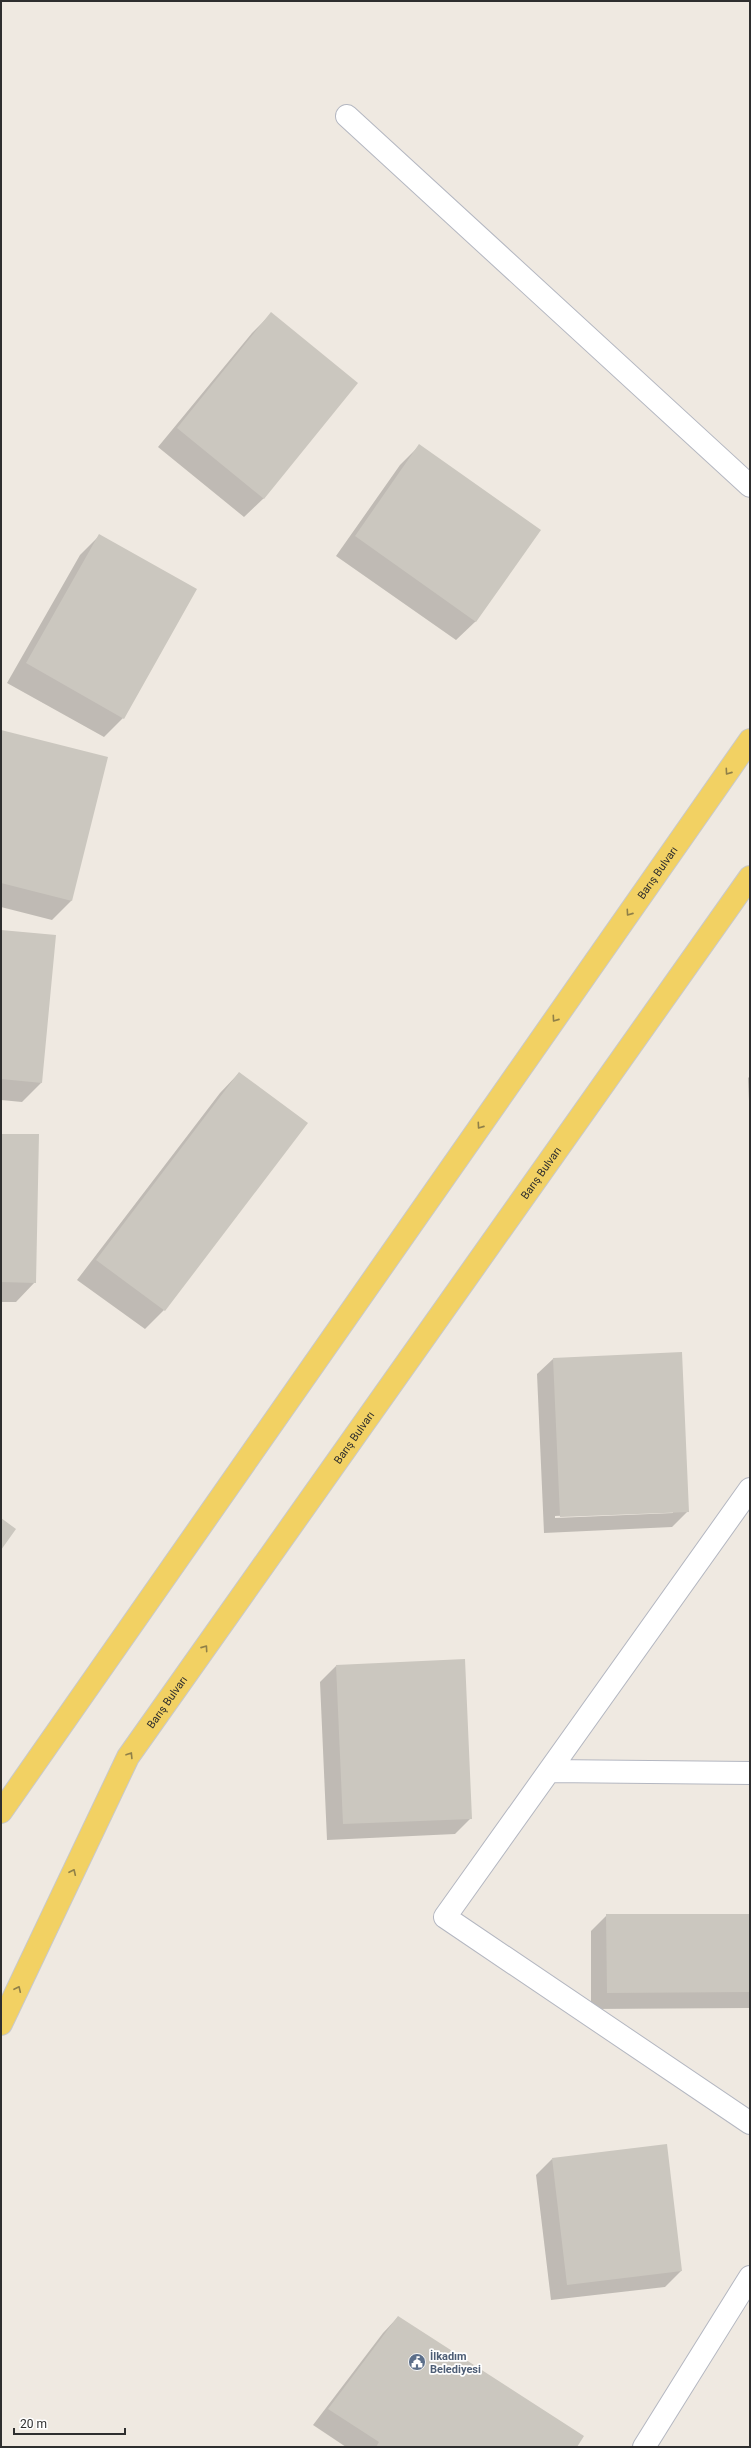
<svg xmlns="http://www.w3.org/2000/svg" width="751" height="2448" viewBox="0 0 751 2448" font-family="Roboto,sans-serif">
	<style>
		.shadow { fill: #0003; fill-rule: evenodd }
		.building { fill: #cbc7bf }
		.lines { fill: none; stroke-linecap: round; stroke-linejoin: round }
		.street-casing { stroke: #b4b7c1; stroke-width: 24 }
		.primary-casing { stroke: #c9c9c9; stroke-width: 24 }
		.street { stroke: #fff; stroke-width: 22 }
		.primary { stroke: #f2d163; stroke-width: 22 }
		.oneway { stroke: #908048 }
		.labels { text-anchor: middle; stroke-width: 3.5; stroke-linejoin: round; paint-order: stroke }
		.street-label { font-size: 11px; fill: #2e2e2e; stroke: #fff }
		.service-label { font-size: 11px; font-weight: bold; fill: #4e5e75; stroke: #fff; text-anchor: start }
	</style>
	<rect width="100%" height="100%" fill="#efe9e1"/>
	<path class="shadow" d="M271 314 264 498 244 517 158 447 252 333Z
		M419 446 476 621 456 640 336 556 400 465Z
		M99 536 123 718 104 737 7 683 80 555Z
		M1 731 107 758 71 901 52 920 1 907Z
		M1 931 41 1083 22 1102 1 1100Z
		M239 1073 164 1310 145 1329 77 1280 220 1093Z
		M750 1076V1124L748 1078Z
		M1 1135 35 1282 16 1302H1Z
		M553 1359 688 1511 672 1527 544 1533 537 1374ZM673 1511V1513L555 1518V1516Z
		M336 1666 471 1818 455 1834 327 1840 320 1682Z
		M607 1915H750V2008L591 2009V1931Z
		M552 2159 681 2271 665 2287 551 2300 536 2175Z
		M398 2317 576 2447H346L313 2425 383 2333Z"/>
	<path class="building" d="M271 312 358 383 264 499 177 428Z
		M419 444 541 530 476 622 355 536Z
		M99 534 197 589 124 719 26 663Z
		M1 730 108 757 72 901 1 883Z
		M1 930 56 935 42 1083 1 1079Z
		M239 1072 308 1123 165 1311 96 1260Z
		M1 1134H39L36 1283 1 1282Z
		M682 1352 689 1512 560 1517 553 1358Z
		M1 1518 16 1529 1 1550Z
		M465 1659 472 1819 343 1824 336 1665Z
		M606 1914H750V1992L607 1993Z
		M667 2144 682 2271 567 2285 552 2158Z
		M398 2316 584 2436 577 2447H376L379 2442 328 2409Z"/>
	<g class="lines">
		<g class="street-casing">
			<path id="street" d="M347 116 750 486
				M750 1489 445 1917 750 2123
				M549 1771 750 1773
				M644 2447 750 2277"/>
		</g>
		<g class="primary-casing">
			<g id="primary">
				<path id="s1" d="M1 1812 750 740"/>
				<path id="s2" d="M1 2024 128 1757 750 877"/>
			</g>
		</g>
		<use href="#street" class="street"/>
		<use href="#primary" class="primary"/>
	</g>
	<defs><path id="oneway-chevron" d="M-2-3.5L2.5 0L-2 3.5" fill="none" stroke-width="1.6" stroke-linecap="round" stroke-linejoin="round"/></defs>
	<g class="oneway">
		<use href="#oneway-chevron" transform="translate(728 772) rotate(125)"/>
		<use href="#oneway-chevron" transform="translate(629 913) rotate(125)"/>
		<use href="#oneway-chevron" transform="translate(555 1019) rotate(125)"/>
		<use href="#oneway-chevron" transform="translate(480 1126) rotate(125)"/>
		<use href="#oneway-chevron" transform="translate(205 1648) rotate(-55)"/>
		<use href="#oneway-chevron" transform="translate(130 1755) rotate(-58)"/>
		<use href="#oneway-chevron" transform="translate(73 1872) rotate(-65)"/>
		<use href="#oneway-chevron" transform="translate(18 1989) rotate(-65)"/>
	</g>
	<defs>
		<g id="civic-disc" transform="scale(0.9)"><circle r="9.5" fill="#5c6f8a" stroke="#fff"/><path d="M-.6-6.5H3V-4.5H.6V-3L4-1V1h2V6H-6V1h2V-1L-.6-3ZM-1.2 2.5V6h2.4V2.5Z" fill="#fff"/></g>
	</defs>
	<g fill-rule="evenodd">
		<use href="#civic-disc" x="417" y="2362"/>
	</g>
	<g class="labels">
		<g class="street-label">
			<text dy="4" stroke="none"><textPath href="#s1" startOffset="1146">Barış Bulvarı</textPath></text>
			<text dy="4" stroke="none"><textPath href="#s2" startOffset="1011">Barış Bulvarı</textPath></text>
			<text dy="4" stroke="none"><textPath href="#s2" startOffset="687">Barış Bulvarı</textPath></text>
			<text dy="4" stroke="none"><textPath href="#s2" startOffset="363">Barış Bulvarı</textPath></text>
		</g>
		<g class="service-label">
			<text x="430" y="2360">İlkadım<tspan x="430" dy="13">Belediyesi</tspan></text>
		</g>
	</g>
	<rect width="751" height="2448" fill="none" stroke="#2e2e2e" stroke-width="4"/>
	<path d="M14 2428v6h111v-6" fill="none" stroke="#2e2e2e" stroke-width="2"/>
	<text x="20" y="2428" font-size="12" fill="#2e2e2e" stroke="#ffffff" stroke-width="3" paint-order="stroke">20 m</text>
</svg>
